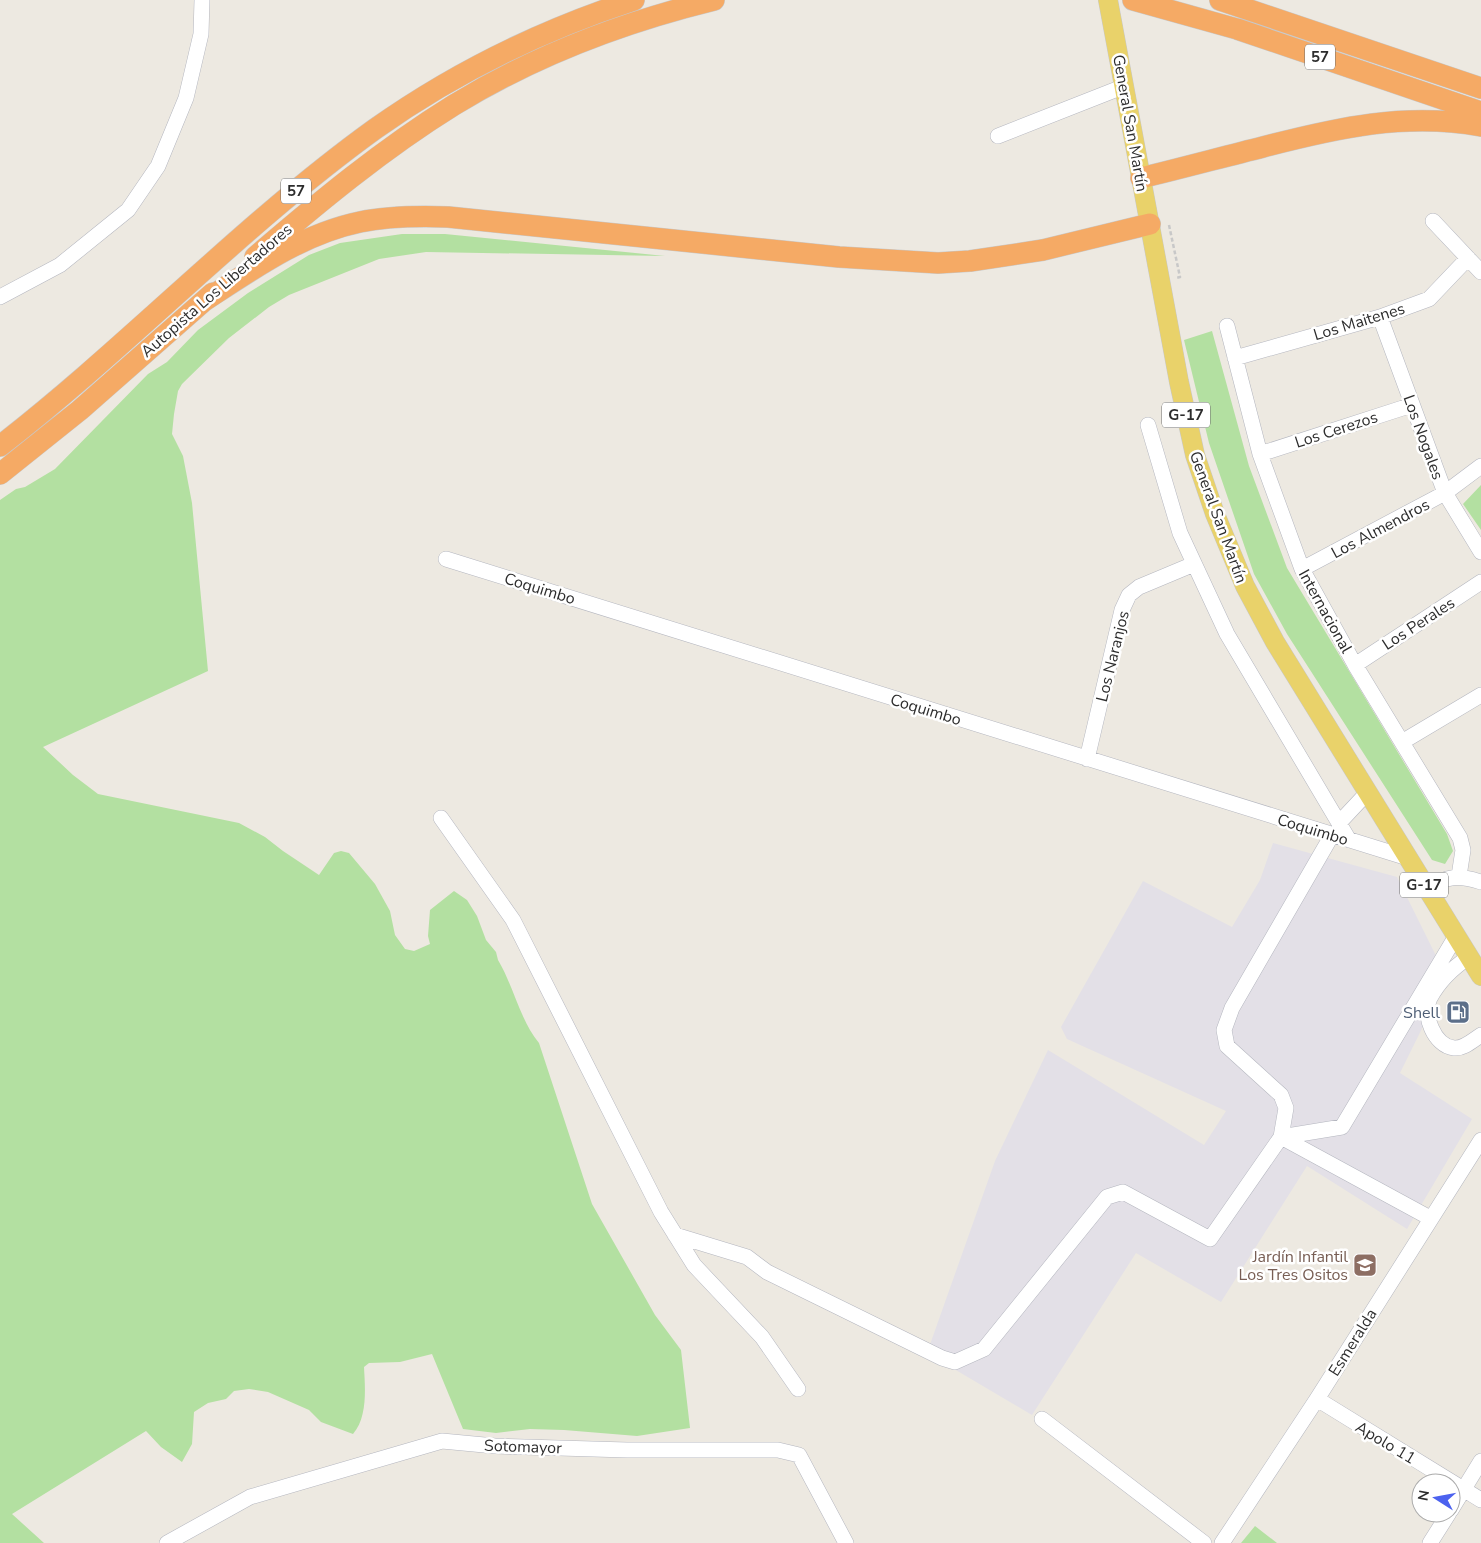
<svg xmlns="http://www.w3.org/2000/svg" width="1481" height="1543" viewBox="0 0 1481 1543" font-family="'Nunito Sans',sans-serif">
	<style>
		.industrial { fill: #e3e0e7 }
		.green { fill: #b3e0a1 }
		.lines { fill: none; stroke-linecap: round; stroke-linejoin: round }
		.minor-casing { stroke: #b4b6bf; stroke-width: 16 }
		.major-casing { stroke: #c8c8c8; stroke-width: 20 }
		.highway-casing { stroke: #c8c8c8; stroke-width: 22 }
		.path { stroke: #c8c8c8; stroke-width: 2.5; stroke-dasharray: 4 2.5; stroke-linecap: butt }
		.minor { stroke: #fff; stroke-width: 15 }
		.major { stroke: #e9d26a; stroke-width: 19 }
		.highway { stroke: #f5aa65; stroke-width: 21 }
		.labels { text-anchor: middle; stroke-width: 5; stroke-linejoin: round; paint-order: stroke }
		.shield { fill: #fff; stroke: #6c6c6c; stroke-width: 1 }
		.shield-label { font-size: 15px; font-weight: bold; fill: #2d2d2d }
		.street-label { font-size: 16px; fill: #2d2d2d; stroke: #fff }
		.service-label { font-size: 16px; fill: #4e5e75; stroke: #fff; text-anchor: end }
		.education-label { font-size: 16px; fill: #785e54; stroke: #fff; text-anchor: end }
	</style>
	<rect width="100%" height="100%" fill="#ede9e1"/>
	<path class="industrial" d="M1273 843 1397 877 1447 978 1400 1073 1472 1119 1407 1229 1307 1166 1221 1302 1136 1253 1032 1415 927 1353 995 1161 1048 1050 1204 1145 1226 1111 1067 1039 1061 1027 1143 881 1232 927 1260 880Z"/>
	<path class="green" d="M402 234H445L665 256 426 252 379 259 289 295 269 307 229 338 182 384 178 391 174 414 172 434 183 456 192 503 208 671 43 747 73 775 98 794 239 823 265 837 283 851 319 875 334 853 341 851 349 853 375 884 390 911 395 935 405 949 414 951 430 944 428 936 430 910 454 891 467 900 477 916 486 940 496 952 498 960C514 987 520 1020 539 1043L592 1204 655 1315 681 1350 690 1428 637 1436 564 1430 530 1429 496 1433 463 1429 432 1354 400 1362 369 1363 364 1367C365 1387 368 1417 353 1434L321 1422 309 1410 268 1392 249 1389 234 1391 226 1399 208 1403 194 1412 192 1444 182 1462 161 1447 146 1431 12 1514 44 1543H0V500L16 489 25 487 55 469 148 374 167 362 198 330 248 293 309 255 340 243Z
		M1212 331 1249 466 1287 568 1447 834 1453 851 1445 864 1432 860 1287 634 1254 574 1209 443 1184 340Z
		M1481 485V530L1463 504Z
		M1255 1526 1277 1543H1241Z"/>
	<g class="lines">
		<g class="minor-casing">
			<path id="minor" d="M998 136 1125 86
				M1433 221 1481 272
				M0 297 60 265 128 210 158 166 186 98 201 34 202 0
				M1380 317 1445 493 1481 552
				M1227 326 1260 454 1302 569 1355 665 1460 838 1463 850 1459 876
				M1235 358 1380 317 1429 299 1468 258
				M1148 425 1180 533 1227 634 1349 840
				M1260 454 1412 405
				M446 559 1408 858
				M1302 569 1445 493 1481 466
				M1355 665 1481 582
				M1402 742 1481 695
				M1087 759 1122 610 1129 595 1139 587 1194 564
				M441 818 513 920 661 1212 694 1265 762 1337 798 1389
				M1339 823 1367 793
				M1332 835 1232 1008 1224 1030 1227 1046 1281 1095 1286 1108 1281 1137 1430 1218
				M1427 890C1446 875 1459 875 1481 882
				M1469 957C1454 967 1439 981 1430 998 1422 1014 1434 1046 1454 1048 1464 1049 1473 1040 1481 1035
				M675 1235 747 1257 767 1272 942 1358 955 1362 984 1349 1107 1197 1123 1192 1210 1239 1281 1137 1342 1127 1456 936
				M1317 1399 1481 1500
				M1042 1419 1204 1543
				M1451 1510 1481 1461
				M167 1543 250 1497 442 1441 495 1446 627 1450H778L799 1455 846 1543
				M1222 1543 1317 1399 1481 1140
				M1430 1543 1449 1513"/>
		</g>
		<g class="major-casing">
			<path id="major" d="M1108 0 1179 382 1195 455 1215 514 1245 586 1275 642 1481 976"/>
		</g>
		<g class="highway-casing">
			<path id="highway" d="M1133 0 1237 29 1481 112
				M1220 0 1481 88
				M1141 178C1182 168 1223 157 1263 147 1336 128 1406 112 1481 126
				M255 257C319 202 383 149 454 105 534 56 624 22 714 0
				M204 301C253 269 302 234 360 222 389 216 419 216 448 217L839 257 938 263 970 261 1043 250 1150 224
				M0 446C129 346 242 225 375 129 454 73 542 30 634 0
				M0 474 80 410 213 293"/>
		</g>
		<path class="path" d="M1169 225 1180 277 1176 278"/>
		<use href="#minor" class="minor"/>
		<use href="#major" class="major"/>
		<use href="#highway" class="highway"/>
	</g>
	<defs>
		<g id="fuel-square" transform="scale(1.25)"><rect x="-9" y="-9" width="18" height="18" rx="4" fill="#5c6f8a" stroke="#fff"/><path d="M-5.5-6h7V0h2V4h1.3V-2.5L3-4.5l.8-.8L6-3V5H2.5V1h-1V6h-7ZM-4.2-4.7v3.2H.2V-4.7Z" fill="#fff"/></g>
		<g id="school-square" transform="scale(1.25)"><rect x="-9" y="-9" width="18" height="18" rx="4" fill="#8d6e63" stroke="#fff"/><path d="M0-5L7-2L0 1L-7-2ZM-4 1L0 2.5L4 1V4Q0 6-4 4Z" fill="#fff"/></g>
	</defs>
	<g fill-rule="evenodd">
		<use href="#fuel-square" x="1458" y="1012"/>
		<use href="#school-square" x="1365" y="1265"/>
	</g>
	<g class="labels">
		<g class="shield">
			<rect x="1305" y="44.5" width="30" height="25" rx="4"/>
			<rect x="281" y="178.5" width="30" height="25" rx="4"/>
			<rect x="1162" y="402.5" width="48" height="25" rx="4"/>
			<rect x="1400" y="872.5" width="48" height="25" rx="4"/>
		</g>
		<g class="shield-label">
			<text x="1320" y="62">57</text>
			<text x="296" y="196">57</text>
			<text x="1186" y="420">G-17</text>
			<text x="1424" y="890">G-17</text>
		</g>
		<g class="street-label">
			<text transform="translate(1131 123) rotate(80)" y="6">General San Martín</text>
			<text transform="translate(216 290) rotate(-41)" y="6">Autopista Los Libertadores</text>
			<text transform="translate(1359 321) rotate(-17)" y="6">Los Maitenes</text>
			<text transform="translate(1336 429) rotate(-18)" y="6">Los Cerezos</text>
			<text transform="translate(1424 437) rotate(70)" y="6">Los Nogales</text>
			<text transform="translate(1219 517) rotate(70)" y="6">General San Martín</text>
			<text transform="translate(1380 528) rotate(-28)" y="6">Los Almendros</text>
			<text transform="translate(540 588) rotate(17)" y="6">Coquimbo</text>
			<text transform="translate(1326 611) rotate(61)" y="6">Internacional</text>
			<text transform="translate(1418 623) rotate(-33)" y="6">Los Perales</text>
			<text transform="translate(1112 656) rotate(-76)" y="6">Los Naranjos</text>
			<text transform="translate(926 709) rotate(17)" y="6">Coquimbo</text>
			<text transform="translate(1313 829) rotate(17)" y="6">Coquimbo</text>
			<text transform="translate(1352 1342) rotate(-58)" y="6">Esmeralda</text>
			<text transform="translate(1386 1442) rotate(31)" y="6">Apolo 11</text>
			<text transform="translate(523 1446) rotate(2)" y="6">Sotomayor</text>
		</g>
		<g class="service-label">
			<text x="1440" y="1018">Shell</text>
		</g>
		<g class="education-label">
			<text x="1348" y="1262">Jardín Infantil<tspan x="1348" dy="18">Los Tres Ositos</tspan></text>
		</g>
	</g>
	<g transform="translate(1436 1498) rotate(281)"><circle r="24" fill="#ffffff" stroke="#ababab"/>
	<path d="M0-4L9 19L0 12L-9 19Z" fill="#4c62ef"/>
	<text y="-8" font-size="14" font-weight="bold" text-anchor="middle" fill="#2d2d2d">N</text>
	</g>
</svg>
